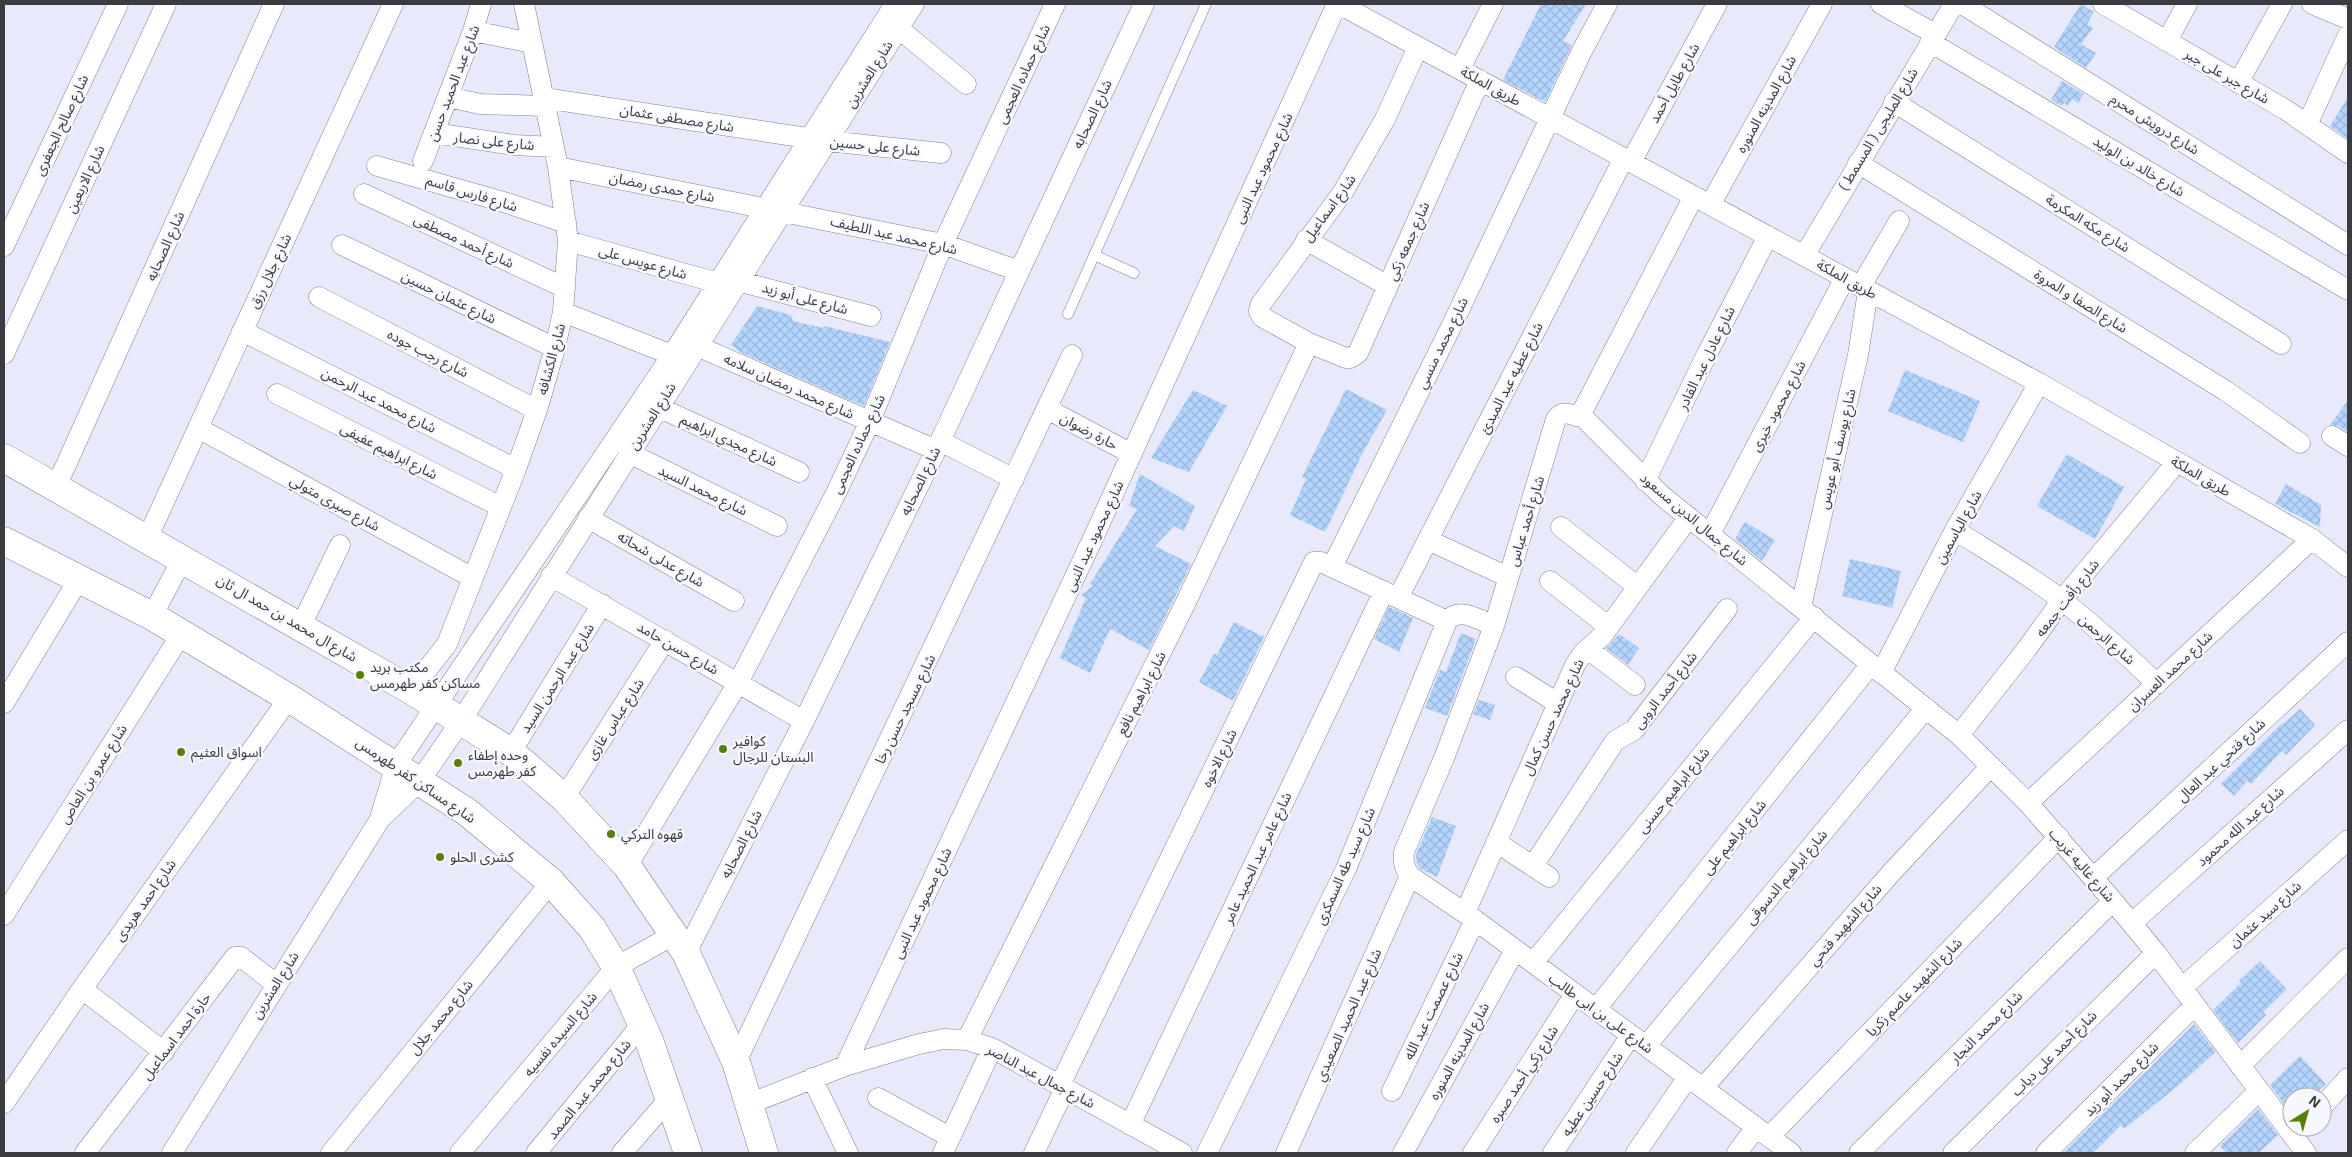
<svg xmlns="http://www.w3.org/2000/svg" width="2352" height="1157" viewBox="0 0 2352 1157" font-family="'Exo 2','Noto Sans Arabic',sans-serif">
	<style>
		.building { fill: url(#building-cross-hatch) }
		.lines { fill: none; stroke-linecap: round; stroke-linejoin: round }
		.lane-casing { stroke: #828292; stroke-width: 11 }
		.street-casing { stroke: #828292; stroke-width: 21 }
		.secondary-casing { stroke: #828292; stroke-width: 29 }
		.lane { stroke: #fff; stroke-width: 10 }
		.street { stroke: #fff; stroke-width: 20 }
		.secondary { stroke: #fff; stroke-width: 28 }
		.poi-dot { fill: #598101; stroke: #f7f7fe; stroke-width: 2 }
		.labels { text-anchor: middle; stroke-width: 4.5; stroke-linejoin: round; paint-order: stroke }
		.street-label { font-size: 14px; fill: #3b3b42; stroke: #f7f7fe }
		.poi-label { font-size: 14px; fill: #3b3b42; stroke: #f7f7fe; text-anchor: start }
	</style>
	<defs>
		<pattern id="building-cross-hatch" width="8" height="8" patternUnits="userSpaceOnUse" patternTransform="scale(1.25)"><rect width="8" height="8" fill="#b2d4fd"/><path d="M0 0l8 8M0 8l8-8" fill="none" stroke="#9ab7da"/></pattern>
	</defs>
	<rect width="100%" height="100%" fill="#e8e9fb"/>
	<path class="building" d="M1541 4H1586L1563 41 1572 45 1545 102 1503 80Z
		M2081 4 2094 12 2087 24 2093 28 2081 44 2096 53 2086 68 2054 47Z
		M2062 81 2084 94 2078 103 2072 99 2068 106 2064 103 2062 106 2051 100Z
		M2348 97V139L2330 126Z
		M757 306 791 315 793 321 823 328 824 326 890 342 864 406 742 353 731 345Z
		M1905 370 1980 401 1963 442 1888 411Z
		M1346 389 1387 410 1363 452 1325 532 1290 515 1306 479 1302 477Z
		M1193 390 1227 406 1189 472 1151 458Z
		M2348 400V432L2338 426 2330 425Z
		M2067 454 2124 487 2095 539 2037 506Z
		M1140 474 1195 506 1184 531 1174 526 1155 546 1191 564 1149 650 1110 629 1090 673 1060 658 1086 598 1081 595 1093 586 1090 584 1137 509 1129 506Z
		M2286 484 2321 505 2320 527 2275 504Z
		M1745 522 1775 540 1762 561 1735 539Z
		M1850 559 1901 571 1892 608 1842 596Z
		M1389 607 1413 618 1399 652 1374 639Z
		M1234 622 1264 637 1233 701 1199 682 1214 654 1217 655Z
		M1461 633 1476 639 1447 716 1425 708 1440 670 1446 672Z
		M1619 634 1639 648 1628 665 1606 648Z
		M1479 700 1495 705 1490 720 1473 714Z
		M2300 709 2315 725 2286 755 2282 751 2251 784 2247 781 2234 796 2221 784 2282 723 2283 724Z
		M1432 817 1456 826 1437 877 1419 868 1416 860V855Z
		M2260 961 2287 989 2263 1012 2266 1015 2238 1043 2213 1010 2241 983 2239 981Z
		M2194 1024 2216 1052 2173 1090 2124 1129 2121 1125 2093 1153H2063Z
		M2300 1056 2326 1084 2312 1097H2292V1115L2270 1085Z
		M2258 1109 2278 1135 2258 1153H2226L2220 1146Z"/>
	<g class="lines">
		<g class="lane-casing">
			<path id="lane" d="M1094 255 1134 273
				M1068 314 1206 4"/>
		</g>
		<g class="street-casing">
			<path id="street" d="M1339 4 2039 383 2312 539 2348 567
				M1881 4 1935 34
				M1962 4 2348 245
				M2103 4 2286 110 2348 153
				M2312 4 2348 19
				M898 28 966 84
				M473 31 532 43
				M2167 41 2187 4
				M1930 42 2348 290
				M1418 47 1385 119 1343 192 1261 304 1259 311 1262 317 1309 343 1346 358H1350L1358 353 1480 80
				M1460 69 1493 4
				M2238 83 2282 4
				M448 97 480 104 545 106
				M544 98 827 141 941 153
				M1894 102 2281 344
				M2307 125 2348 35
				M434 133 514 145 554 147
				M423 161 473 31 481 4
				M1631 162 1717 4
				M1858 163 2226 391 2300 443
				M377 166 504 202 566 223
				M558 167 943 244 1019 271
				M364 194 565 288
				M1694 196 1583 410 1576 416C1567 413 1562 411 1556 419L1494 626 1444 758 1404 852C1403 862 1404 867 1410 876L1475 920 1791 1153
				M1710 205 1822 4
				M1306 240 1388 286
				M568 241 718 283
				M342 245 555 348
				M4 246 118 4
				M1804 256 1954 4
				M738 281 871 316
				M1861 286 1899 221
				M319 297 537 410
				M563 312 672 355
				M242 331 516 469
				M697 346 936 450
				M4 354 166 4
				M277 394 501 507
				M658 407 799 472
				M1047 409 1132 454
				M1580 414 1661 495 1959 735 2028 803 2113 901 2156 953 2306 1153
				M198 428 473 578
				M2332 436 2348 446
				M940 441 1014 479
				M629 453 777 526
				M1645 481 1707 354 1768 236
				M56 487 274 4
				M588 518 734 601
				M1561 527 1638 587
				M1955 530C1991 553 2029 575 2063 601 2096 627 2127 655 2157 684
				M1710 534 1845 278
				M147 539 393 4
				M1428 540 1508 577
				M1332 567 1451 327 1582 51 1607 4
				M551 576 804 721
				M1550 581 1609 627
				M1398 598 1624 158
				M1801 607 1858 355 1868 291
				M152 616 183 558
				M301 626 340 545
				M1588 649 1635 685
				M1881 673 1955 530 2039 383
				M1516 677 1556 702
				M411 690 447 644 516 469 537 410 555 348 563 312 568 241 558 167 524 4
				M4 703 79 579
				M1959 735 2026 650 2062 600 2177 462
				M511 752 602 604
				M564 798 665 640
				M2028 803 2312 539
				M380 818 396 765 672 355 895 4
				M1496 842 1549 877
				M627 866 738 683 837 491 870 421 943 244 1055 4
				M1533 866 1615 741 1634 730 1727 609
				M2093 878 2348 642
				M1465 913 1575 665 1583 653 1602 636 1689 517
				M4 915 182 633
				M2132 923 2348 730
				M686 953 804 721 936 450 1144 4
				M1533 963 1814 617
				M2182 988 2348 840
				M82 989 164 1052
				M1596 1009 1871 664
				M967 1040 1186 602 1309 343
				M1646 1046 1926 708
				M736 1062 1072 355
				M845 1066 1095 534 1337 4
				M2240 1066 2348 958
				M812 1078 848 1153
				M1060 1085 1314 562H1321L1447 621
				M1703 1088 1891 873 1991 766
				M1392 1091 1475 920
				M878 1098 950 1137
				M4 1103 82 989 289 698
				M749 1104 845 1066 919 1044 944 1039 967 1040 992 1048 1182 1153
				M2322 1107 2348 1078
				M1130 1125 1384 591
				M1769 1137 2059 837
				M85 1153 235 957H241L276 984
				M172 1153 380 819 419 782 461 721 914 4
				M331 1153 551 882
				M460 1153 616 967 675 934
				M536 1153 642 1024
				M622 1153 669 1099
				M943 1153 992 1048
				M1034 1153 1065 1088
				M1207 1153 1346 869 1447 621C1460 606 1479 620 1494 626
				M1286 1153 1410 876
				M1403 1153 1515 950
				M1473 1153 1575 994
				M1553 1153 1631 1035
				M1636 1153 1688 1077
				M1737 1153 1756 1127
				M1859 1153 2113 901
				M1953 1153 2156 953
				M2046 1153 2195 1005
				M2195 1153 2259 1091"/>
		</g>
		<g class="secondary-casing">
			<path id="secondary" d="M4 458 411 690 511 752 564 798 627 866 686 953 736 1062 764 1153
				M4 541 152 616 289 698 467 812 551 882 592 928 616 967 649 1040 688 1153"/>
		</g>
		<use href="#lane" class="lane"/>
		<use href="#street" class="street"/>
		<use href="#secondary" class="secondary"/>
	</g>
	<g class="poi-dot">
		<circle cx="360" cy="675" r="5"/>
		<circle cx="723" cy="749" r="5"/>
		<circle cx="181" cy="752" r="5"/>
		<circle cx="458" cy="763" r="5"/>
		<circle cx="611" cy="834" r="5"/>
		<circle cx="440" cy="857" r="5"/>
	</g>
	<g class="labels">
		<g class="street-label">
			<text transform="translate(869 74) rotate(-58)" y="5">شارع العشرين</text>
			<text transform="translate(1023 74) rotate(-65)" y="5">شارع حماده العجمى</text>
			<text transform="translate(2227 76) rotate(30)" y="5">شارع جبر على جبر</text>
			<text transform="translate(453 83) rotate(-69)" y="5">شارع عبد الحميد حسن</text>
			<text transform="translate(1674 83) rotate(-61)" y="5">شارع طايل أحمد</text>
			<text transform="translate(1491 86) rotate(29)" y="5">طريق الملكة</text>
			<text transform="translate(1766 104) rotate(-61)" y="5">شارع المدينه المنوره</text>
			<text transform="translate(1092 114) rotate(-65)" y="5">شارع الصحابه</text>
			<text transform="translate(677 118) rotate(9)" y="5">شارع مصطفى عثمان</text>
			<text transform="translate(2155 124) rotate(32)" y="5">شارع درويش محرم</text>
			<text transform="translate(61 125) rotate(-65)" y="5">شارع صالح الجعفرى</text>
			<text transform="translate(1878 129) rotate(-59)" y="5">شارع المليجى ( المسمط )</text>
			<text transform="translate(494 141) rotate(6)" y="5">شارع على نصار</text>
			<text transform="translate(875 146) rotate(6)" y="5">شارع على حسين</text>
			<text transform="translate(2139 166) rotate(31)" y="5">شارع خالد بن الوليد</text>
			<text transform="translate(1263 168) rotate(-65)" y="5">شارع محمود عبد النبى</text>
			<text transform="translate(85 179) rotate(-65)" y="5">شارع الاربعين</text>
			<text transform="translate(662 187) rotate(11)" y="5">شارع حمدى رمضان</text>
			<text transform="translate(472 193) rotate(17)" y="5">شارع فارس قاسم</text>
			<text transform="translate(1329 208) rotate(-54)" y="5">شارع اسماعيل</text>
			<text transform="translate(2088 223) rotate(32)" y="5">شارع مكه المكرمة</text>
			<text transform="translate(894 235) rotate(13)" y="5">شارع محمد عبد اللطيف</text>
			<text transform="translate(464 241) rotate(25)" y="5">شارع أحمد مصطفى</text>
			<text transform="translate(1408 241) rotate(-66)" y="5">شارع جمعه زكي</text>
			<text transform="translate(165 246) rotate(-66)" y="5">شارع الصحابه</text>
			<text transform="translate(643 262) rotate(16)" y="5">شارع عويس على</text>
			<text transform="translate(270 271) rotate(-65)" y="5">شارع جلال رزق</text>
			<text transform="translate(1847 279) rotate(29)" y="5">طريق الملكة</text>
			<text transform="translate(449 297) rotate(26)" y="5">شارع عثمان حسين</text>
			<text transform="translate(805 298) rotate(15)" y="5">شارع على أبو زيد</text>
			<text transform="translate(2081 301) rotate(32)" y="5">شارع الصفا و المروة</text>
			<text transform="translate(1442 343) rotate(-64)" y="5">شارع محمد منسي</text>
			<text transform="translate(428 353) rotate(27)" y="5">شارع رجب جوده</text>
			<text transform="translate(1706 358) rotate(-64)" y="5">شارع عادل عبد القادر</text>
			<text transform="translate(551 359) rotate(-75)" y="5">شارع الكشافه</text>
			<text transform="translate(1511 378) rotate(-63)" y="5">شارع عطيه عبد المبدئ</text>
			<text transform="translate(789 386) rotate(24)" y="5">شارع محمد رمضان سلامه</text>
			<text transform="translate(379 400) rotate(27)" y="5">شارع محمد عبد الرحمن</text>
			<text transform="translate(1778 406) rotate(-62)" y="5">شارع محمود خيرى</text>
			<text transform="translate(652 416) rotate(-58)" y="5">شارع العشرين</text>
			<text transform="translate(1089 431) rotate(28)" y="5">حارة رضوان</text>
			<text transform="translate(729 440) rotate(25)" y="5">شارع مجدي ابراهيم</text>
			<text transform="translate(858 444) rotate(-65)" y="5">شارع حماده العجمى</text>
			<text transform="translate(1837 449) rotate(-77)" y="5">شارع يوسف أبو عويس</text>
			<text transform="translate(389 451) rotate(27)" y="5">شارع ابراهيم عفيفى</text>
			<text transform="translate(2201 476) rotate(30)" y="5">طريق الملكة</text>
			<text transform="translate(920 481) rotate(-64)" y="5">شارع الصحابه</text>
			<text transform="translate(703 490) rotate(26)" y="5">شارع محمد السيد</text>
			<text transform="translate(335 503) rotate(29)" y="5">شارع صبرى متولي</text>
			<text transform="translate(1694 519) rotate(40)" y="5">شارع جمال الدين مسعود</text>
			<text transform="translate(1526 521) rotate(-73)" y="5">شارع أحمد عباس</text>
			<text transform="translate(1958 527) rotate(-61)" y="5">شارع الياسمين</text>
			<text transform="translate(1094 536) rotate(-65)" y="5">شارع محمود عبد النبى</text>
			<text transform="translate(661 559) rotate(30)" y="5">شارع عدلى شحاته</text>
			<text transform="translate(2067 598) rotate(-52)" y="5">شارع رأفت جمعه</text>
			<text transform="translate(287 618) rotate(30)" y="5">شارع ال محمد بن حمد ال ثان</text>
			<text transform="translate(2107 639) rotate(41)" y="5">شارع الرحمن</text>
			<text transform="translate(678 648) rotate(30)" y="5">شارع حسن حامد</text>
			<text transform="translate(2170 671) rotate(-43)" y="5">شارع محمد العسران</text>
			<text transform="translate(557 678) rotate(-58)" y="5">شارع عبد الرحمن السيد</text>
			<text transform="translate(1665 690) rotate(-52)" y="5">شارع أحمد الروبى</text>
			<text transform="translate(1141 693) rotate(-63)" y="5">شارع ابراهيم نافع</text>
			<text transform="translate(905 709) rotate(-64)" y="5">شارع مسجد حسن رخا</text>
			<text transform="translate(1553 717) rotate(-65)" y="5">شارع محمد حسن كمال</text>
			<text transform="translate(615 719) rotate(-57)" y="5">شارع عباس غازى</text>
			<text transform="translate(1219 758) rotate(-64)" y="5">شارع الاخوه</text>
			<text transform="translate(2221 760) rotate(-43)" y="5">شارع فتحي عبد العال</text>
			<text transform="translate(93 774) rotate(-58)" y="5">شارع عمرو بن العاص</text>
			<text transform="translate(416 780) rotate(34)" y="5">شارع مساكن كفر طهرمس</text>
			<text transform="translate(1673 790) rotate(-51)" y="5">شارع ابراهيم حسنى</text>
			<text transform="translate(2240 826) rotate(-42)" y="5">شارع عبد الله محمود</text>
			<text transform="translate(1734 837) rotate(-51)" y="5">شارع ابراهيم على</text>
			<text transform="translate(741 844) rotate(-63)" y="5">شارع الصحابه</text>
			<text transform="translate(1257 858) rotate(-65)" y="5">شارع عامر عبد الحميد عامر</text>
			<text transform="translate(2082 865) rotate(49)" y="5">شارع غاليه غريب</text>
			<text transform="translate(1345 866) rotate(-66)" y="5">شارع سيد طه السمكرى</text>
			<text transform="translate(1786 877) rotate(-50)" y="5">شارع ابراهيم الدسوقى</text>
			<text transform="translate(145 900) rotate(-55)" y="5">شارع احمد هريدى</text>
			<text transform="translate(922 903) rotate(-65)" y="5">شارع محمود عبد النبى</text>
			<text transform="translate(2265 914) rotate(-42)" y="5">شارع سيد عثمان</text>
			<text transform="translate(1845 925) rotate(-49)" y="5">شارع الشهيد فتحي</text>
			<text transform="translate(275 985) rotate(-58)" y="5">شارع العشرين</text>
			<text transform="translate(1914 987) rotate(-46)" y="5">شارع الشهيد عاصم زكريا</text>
			<text transform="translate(1433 1006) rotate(-64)" y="5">شارع عصمت عبد الله</text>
			<text transform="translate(1601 1013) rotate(36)" y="5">شارع على بن ابى طالب</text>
			<text transform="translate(1348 1015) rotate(-66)" y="5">شارع عبد الحميد الصعيدي</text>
			<text transform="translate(441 1017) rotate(-51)" y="5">شارع محمد جلال</text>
			<text transform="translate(1986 1027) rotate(-45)" y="5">شارع محمد النجار</text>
			<text transform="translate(560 1034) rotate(-50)" y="5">شارع السيده نفسيه</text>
			<text transform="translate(176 1036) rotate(-53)" y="5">حارة احمد اسماعيل</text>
			<text transform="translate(1459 1051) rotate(-61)" y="5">شارع المدينه المنوره</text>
			<text transform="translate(2054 1053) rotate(-45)" y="5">شارع أحمد على دياب</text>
			<text transform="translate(1524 1074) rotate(-57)" y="5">شارع زكي أحمد صبره</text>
			<text transform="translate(1041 1076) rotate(28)" y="5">شارع جمال عبد الناصر</text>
			<text transform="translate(2121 1079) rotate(-45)" y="5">شارع محمد أبو زيد</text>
			<text transform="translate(589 1089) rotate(-51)" y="5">شارع محمد عبد الصمد</text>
			<text transform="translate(1592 1094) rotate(-56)" y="5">شارع حسين عطيه</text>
		</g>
		<g class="poi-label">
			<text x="370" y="672">مكتب بريد<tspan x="370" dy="16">مساكن كفر طهرمس</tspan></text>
			<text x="733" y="746">كوافير<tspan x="733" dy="16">البستان للرجال</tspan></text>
			<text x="191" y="757">اسواق العثيم</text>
			<text x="468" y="760">وحده إطفاء<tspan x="468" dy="16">كفر طهرمس</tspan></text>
			<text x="621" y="839">قهوه التركي</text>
			<text x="450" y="862">كشرى الحلو</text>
		</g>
	</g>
	<rect width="2352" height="1157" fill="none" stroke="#3b3b42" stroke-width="10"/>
	<g transform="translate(2307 1112) rotate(37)"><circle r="24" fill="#f7f7fe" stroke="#acacb3"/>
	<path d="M0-4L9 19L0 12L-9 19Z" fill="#598101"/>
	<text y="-8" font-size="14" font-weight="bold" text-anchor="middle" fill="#3b3b42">N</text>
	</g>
</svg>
